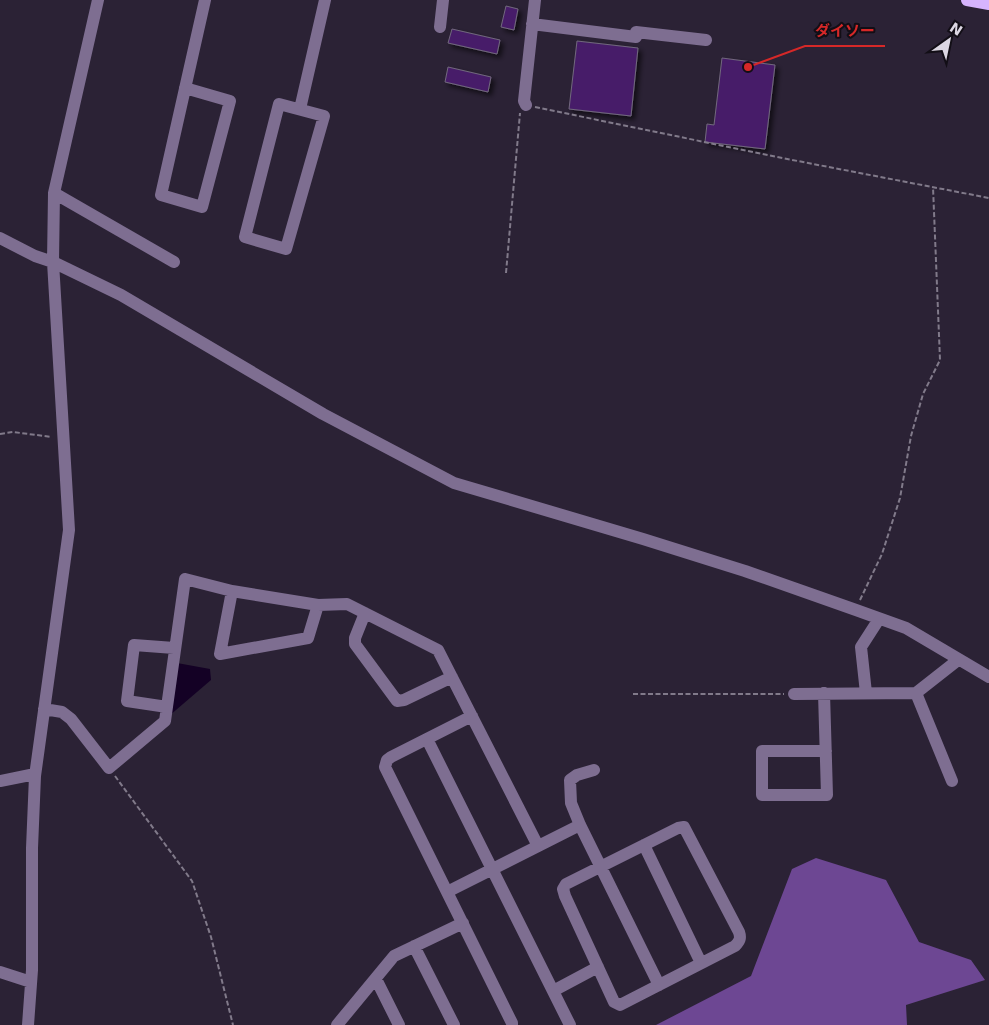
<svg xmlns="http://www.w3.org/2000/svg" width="989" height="1025" viewBox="0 0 989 1025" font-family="'DejaVu Sans','Noto Sans JP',sans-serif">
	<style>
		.forest { fill: #6d4793 }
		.water { fill: #140125 }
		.building { fill: #471f69; stroke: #72687e; filter: url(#shadow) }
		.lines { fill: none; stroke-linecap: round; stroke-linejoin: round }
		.path { stroke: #817a8a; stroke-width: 2; stroke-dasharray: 5 2.5; stroke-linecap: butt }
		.minor { stroke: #7e6e91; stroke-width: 12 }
		.major { stroke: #d6b4fd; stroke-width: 12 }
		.leader { fill: none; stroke: #d62828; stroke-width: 2 }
		.callout-dot { fill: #d62828; stroke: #120e16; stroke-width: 2 }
		.callout-label { font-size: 15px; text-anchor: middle; font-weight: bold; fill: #d62828; stroke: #120e16; stroke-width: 4; stroke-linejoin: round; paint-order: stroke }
	</style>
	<defs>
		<filter id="shadow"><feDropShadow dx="3.5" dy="3.5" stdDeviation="2.5" flood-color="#0009"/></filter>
	</defs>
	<rect width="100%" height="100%" fill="#2b2235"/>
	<path class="forest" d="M816 858 886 880 919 942 971 960 985 980 906 1005 907 1025H656L751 976 792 869Z"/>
	<path class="water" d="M177 663 210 669 211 680 169 716Z"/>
	<path class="building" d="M506 6 518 9 514 30 501 27Z
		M452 29 500 40 497 54 448 43Z
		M577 41 638 48 631 116 569 109Z
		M722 58 775 65 765 149 705 142 707 124 714 125Z
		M448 67 491 77 488 92 445 82Z"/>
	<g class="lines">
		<path class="path" d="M535 107 777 157 989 198
			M506 273 520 113
			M0 434 13 432 52 437
			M860 600 882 554 900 498 911 436 923 394 940 360 933 187
			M633 694H784
			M115 776 192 881 211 937 233 1025"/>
		<path class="minor" d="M532 24 636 37V32L706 40
			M440 27 443 0
			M185 88 230 101 202 207 161 195 205 0
			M279 104 324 116 286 249 245 237Z
			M526 105 524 101 535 0
			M300 109 325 0
			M54 193 174 262
			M0 238 35 256 53 262 121 295 323 414 454 483 643 539 745 571 856 610 906 628 989 677
			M232 591 220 654 308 638 318 605
			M365 613 355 638V644L397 701 404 700 452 677
			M824 693 827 795H762V751H826
			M866 693 861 647 879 619
			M916 693 952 781
			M794 694 916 693 958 660
			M167 707 127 701 134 645 174 648
			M44 709 62 712 71 719 109 768 165 721 185 579 232 591 318 605 347 604 438 650 538 846
			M472 716 391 757 387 760 385 767 512 1023V1025
			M427 739 570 1025
			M594 770 577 775 570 780 571 803 580 825 659 985
			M0 781 35 774
			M684 827 739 932C741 938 740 941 735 946L620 1005 614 1002 565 896 563 889 566 884 678 828Z
			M644 845 701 963
			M447 892 580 825
			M414 946 454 1025
			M0 972 31 982
			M376 979 399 1025
			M553 991 598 967
			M28 1025 32 970V848L35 776 69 530 53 262 54 193 98 0
			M337 1025 394 956 463 923"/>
		<path class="major" d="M967 0 989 4"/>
	</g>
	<path class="leader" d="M748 67L805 46H885"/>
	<circle class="callout-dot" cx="748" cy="67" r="5"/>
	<g class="callout-label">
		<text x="845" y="36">ダイソー</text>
	</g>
	<g transform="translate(949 40) rotate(33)" stroke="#120e16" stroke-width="4" paint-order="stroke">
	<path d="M0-4L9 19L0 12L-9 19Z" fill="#dcd7e3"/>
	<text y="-8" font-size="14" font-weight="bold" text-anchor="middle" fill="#dcd7e3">N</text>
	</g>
</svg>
